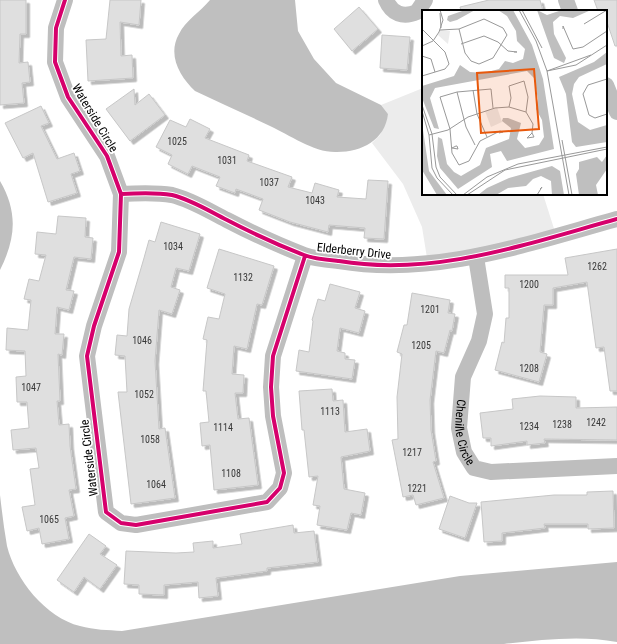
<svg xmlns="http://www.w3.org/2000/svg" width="617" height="644" viewBox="0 0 617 644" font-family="'Roboto Condensed',sans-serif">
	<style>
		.green { fill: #ececec }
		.water { fill: #bfbfbf }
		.building { fill: #dfdfdf; stroke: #c7c7c7; filter: url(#shadow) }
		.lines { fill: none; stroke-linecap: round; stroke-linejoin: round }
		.minor { stroke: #bebebe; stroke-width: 16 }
		.cycleway-casing { stroke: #fff; stroke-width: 6 }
		.cycleway { stroke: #d6006c; stroke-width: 4 }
		.labels { text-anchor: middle; stroke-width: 3.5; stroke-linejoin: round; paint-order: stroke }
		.number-label { font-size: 10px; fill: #383838 }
		.street-label { font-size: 12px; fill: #000; stroke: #fff }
		.inset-road { fill: none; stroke: #999; stroke-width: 1 }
		.view { fill: #e8590c; fill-opacity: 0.15; stroke: #e8590c; stroke-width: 2 }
		.inset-edge { fill: none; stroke: #000; stroke-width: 2 }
	</style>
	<defs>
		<filter id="shadow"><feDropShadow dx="3.5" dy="3.5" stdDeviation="0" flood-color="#0004"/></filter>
	</defs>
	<rect width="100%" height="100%" fill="#fff"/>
	<path class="green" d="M423 88V194H543L556 235 428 264 422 227 403 184 372 143 380 135 388 114 381 105Z"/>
	<path class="water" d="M210 0H295L298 31 314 59 336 83 381 105 388 114C385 140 362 152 337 152 314 153 290 135 270 126 245 114 220 103 195 91 180 77 167 55 179 34 185 21 201 11 210 0Z
		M0 181C18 212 16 238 0 270Z
		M0 495C2 512 4 529 7 546 15 579 46 618 80 626 94 630 108 630 122 631L460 576 617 562V642C580 635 541 640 504 644H0Z"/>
	<path class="building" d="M0 0H26V34H20L19 63 28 62 30 82 22 83 24 103 0 105Z
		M110 0H141L139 25 120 22 121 56 132 55 133 78 88 81 86 40 106 39Z
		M489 0H540L543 11H461L460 7Z
		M594 0H617V46H615L606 19V11H598Z
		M359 7 378 29 352 51 334 29Z
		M382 35 410 37 407 70 380 68Z
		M134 89 135 105 149 94 165 115 130 141 106 109Z
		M41 106 49 123 41 126 57 159 74 153 80 171 71 174 77 193 48 202 33 153 23 158 5 123Z
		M190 119 210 129 205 138 249 155 247 161 292 177 288 187 312 193 315 183 339 190 337 197 366 199 368 180 388 181 384 239 364 238 365 228 329 225 328 232 290 222 259 210 263 199 236 189 235 193 216 186 220 177 192 166 188 174 168 164 172 155 156 147 170 120 186 127Z
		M58 216 86 218 85 237 93 238 91 259 74 257 66 290 74 291 69 310 57 307 55 334H64L62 355 58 354 60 401H57L59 425 69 424 70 446 76 489 69 490 74 516 65 518 69 539 42 544 39 528 27 531 22 507 35 505 30 469 39 468 36 448 13 450 11 430 29 428 27 402H17L16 377 26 376 25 351 6 350 7 328 28 330 31 300 24 299 29 279 39 281 46 255 35 254 37 232 56 234Z
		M161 222 200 234 189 271 176 268 171 287 180 290 172 314 159 310 155 361 159 429 165 428 175 498 131 504 118 392H127L125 356 115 355 117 335 127 336 129 309 144 258 149 240 155 242Z
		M219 249 274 266 262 305 257 304 247 349 234 346 232 374 244 375 243 393H235L238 419 249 418 258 485 214 490 210 445 202 446 200 423 209 422 206 391H203L207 340 203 339 208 317 219 319 225 294 207 288Z
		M617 249V391H610L604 347 596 348 587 282 553 288V305H544L540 352 547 354 539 382 495 370 502 342 504 343 506 318H509V288H505V275H568L565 258Z
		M330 284 360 292 355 308 365 311 359 333 340 328 337 351 345 353V359L355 360 352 379 296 371 299 350 309 352 313 321 312 320 318 299 325 301Z
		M412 293 450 300 448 313 455 314 452 331 450 330 444 353 436 351 430 400 431 430 436 461 433 462 444 498 416 505 413 495 403 497 392 440 398 439 397 397 402 354 397 352 404 325H407Z
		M332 389 333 401 343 400 345 432 367 429 370 451 341 457 344 489 365 493 361 515 351 513 347 530 317 525 320 506 313 505 318 476 309 477 304 430H302L299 391Z
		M540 396 576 397V408L617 407V440L544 439 545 443 527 445V441L491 446V438H483L480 413 513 409 512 399Z
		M613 491 614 528 588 529V524H544L545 528 502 533V541L484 542 481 502 554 495H587V492Z
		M450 496 469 503H477L465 538 439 529Z
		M293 525 294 533 314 531 318 562 267 568V571L216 578 218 596 199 598 198 582 164 585V595L139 594V585L124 584 126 551 176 553 194 552 193 543 213 541V548L242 544 240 534Z
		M89 534 106 546 100 554 117 565 100 589 84 577 74 592 57 580Z"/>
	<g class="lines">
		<g class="minor">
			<path d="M65 0 56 28 55 62 68 97 107 156 121 194 119 252 94 326 87 356 106 512 121 523 136 525 267 502 280 488 284 473 273 416 271 387 273 356 305 256"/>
			<path d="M386 0C392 14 403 18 417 12L425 0"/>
			<path d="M566 0 570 11"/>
			<path d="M606 85 617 112"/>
			<path d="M121 194C138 193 155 192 172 195 192 200 209 211 227 220 252 233 278 245 304 255 314 259 328 260 339 261 434 277 526 244 617 219"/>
			<path id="s1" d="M476 257 485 314 479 341 463 377 459 428 464 452 474 468 491 472 617 466"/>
		</g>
		<g class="cycleway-casing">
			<path id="cycleway" d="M65 0 56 28 55 62 68 97 107 156 121 194 119 252 94 326 87 356 106 512 121 523 136 525 267 502 280 488 284 473 273 416 271 387 273 356 305 256
				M121 194C138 193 155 192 172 195 192 200 209 211 227 220 252 233 278 245 304 255 314 259 328 260 339 261 434 277 526 244 617 219"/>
		</g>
		<use href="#cycleway" class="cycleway"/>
	</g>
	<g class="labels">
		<g class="number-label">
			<text x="177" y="145">1025</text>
			<text x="227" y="164">1031</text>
			<text x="269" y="186">1037</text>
			<text x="315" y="204">1043</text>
			<text x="173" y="250">1034</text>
			<text x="597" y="270">1262</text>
			<text x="243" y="281">1132</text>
			<text x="529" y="288">1200</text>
			<text x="430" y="313">1201</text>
			<text x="142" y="344">1046</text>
			<text x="421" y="349">1205</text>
			<text x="529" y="372">1208</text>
			<text x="31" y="391">1047</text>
			<text x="144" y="398">1052</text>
			<text x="330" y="415">1113</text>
			<text x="596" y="426">1242</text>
			<text x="562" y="428">1238</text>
			<text x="529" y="430">1234</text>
			<text x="223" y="431">1114</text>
			<text x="150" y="443">1058</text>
			<text x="412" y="456">1217</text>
			<text x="231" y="477">1108</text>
			<text x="156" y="488">1064</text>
			<text x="417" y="492">1221</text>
			<text x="49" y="523">1065</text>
		</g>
		<g class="street-label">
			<text transform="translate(95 118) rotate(59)" y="4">Waterside Circle</text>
			<text transform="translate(354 251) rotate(6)" y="4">Elderberry Drive</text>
			<text dy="4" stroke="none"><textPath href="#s1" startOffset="181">Chenille Circle</textPath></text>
			<text transform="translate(89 458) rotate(-97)" y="4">Waterside Circle</text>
		</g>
	</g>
	<g transform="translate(422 10)">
		<rect width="185" height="185" fill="#fff"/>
		<path d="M18 20 28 21 26 34 16 25ZM75 97 80 112 69 117 63 101Z" fill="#ececec"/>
		<path d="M43 0H53L35 10 28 12 25 10 26 6ZM76 0H91L110 35 121 69 132 139 85 151 79 141 68 144 70 157 36 179 18 158 15 146 16 127 20 129 25 154 32 162 39 166 58 155 64 138 87 129 89 118 80 111 81 108H86L99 113 95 129 103 138 117 135 122 127 120 110 114 99 116 89 112 68 105 61 13 78 8 88 17 119 12 118 0 88V76L32 66 38 55 48 62 62 63 77 59 83 51 91 53 101 49 103 39 95 31 94 21 85 6ZM115 0 125 5 140 0H169L151 8 138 6 131 12 132 24 144 48 142 53 132 48ZM185 42V54L157 67 152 74 150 84 156 112 168 120 185 115V132L154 137 150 132 144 84 137 67 172 52ZM0 113 7 161 25 185H15L0 160ZM185 145V159L174 175 176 185H157L154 164 157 159V152L175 147 180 152ZM130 156 138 161 142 185H130L129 171 119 166 111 169 104 176 86 178 74 185H56L65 178 87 168Z" fill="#bfbfbf"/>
		<path class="inset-road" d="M2 0H16M97 0 114 31 125 61 147 185M100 0 120 38M18 3 19 18M162 14 185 0M0 19 23 42 27 54 23 59 0 66M141 19V16L151 39 161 37 185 21M18 20 37 19 43 43 49 51 57 54 71 48 85 25 81 18 62 9 37 19M39 34 62 26 76 32 86 41 95 42H92M0 36 11 31 17 22 21 10 18 0M0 46 9 49 13 62M125 61 154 55 185 35M125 61 169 45M185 69 166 75 161 84 167 105 173 108 185 104M51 80 55 104 65 127M35 82 44 117 53 135M0 95 10 124 14 157 18 167 35 185M87 97 89 88 87 76 102 71 106 87 104 102 111 114 110 123 105 128 112 127 110 123M71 98 69 79 35 82 18 87 28 119 30 143 37 155 47 151 58 131 78 121 81 122 77 123M0 101 7 125 10 158 15 168 31 185M7 125 26 120 46 107 73 98 87 97 104 102M140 130 150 185M35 136 36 139 30 138 34 136ZM41 185 65 167 96 154 185 137M45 185 83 160 185 139M115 185 120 177 118 179"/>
		<path class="view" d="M112 59 117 119 59 123 55 63Z"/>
		<rect width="185" height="185" class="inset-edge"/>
	</g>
</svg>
